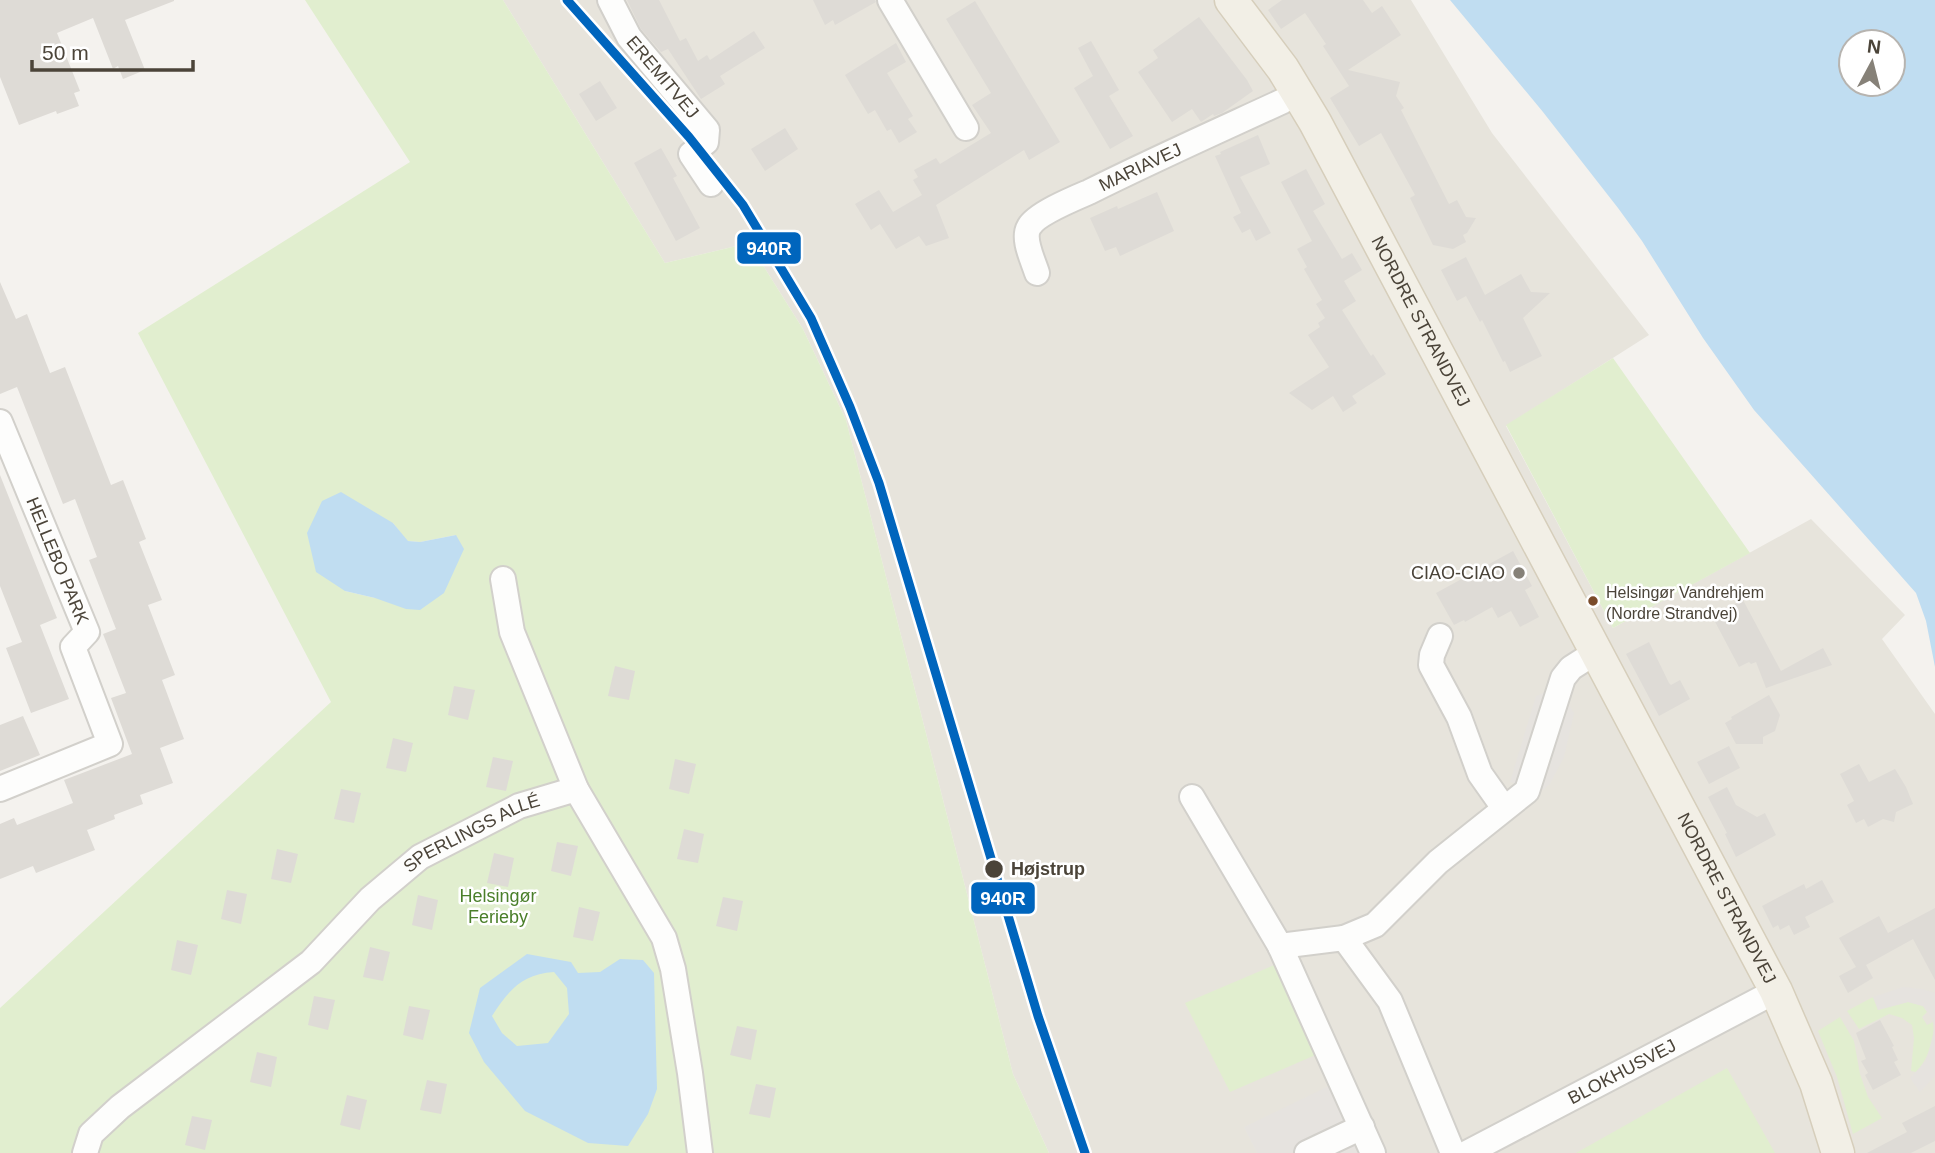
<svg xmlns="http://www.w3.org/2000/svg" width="1935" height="1153" viewBox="0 0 1935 1153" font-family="Arial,sans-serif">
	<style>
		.residential { fill: #e7e4dc }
		.green { fill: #e1eecf; fill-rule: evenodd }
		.parking { fill: #e6e3df }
		.water { fill: #c0ddf1; fill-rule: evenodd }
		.building { fill: #dedbd6 }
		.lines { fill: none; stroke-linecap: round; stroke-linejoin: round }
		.minor-casing { stroke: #d2d0cb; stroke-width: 28 }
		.major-casing { stroke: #d6cebb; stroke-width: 35 }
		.minor { stroke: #fdfdfc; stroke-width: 24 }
		.major { stroke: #f2efe6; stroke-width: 32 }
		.rail-1-casing { stroke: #fff; stroke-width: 14 }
		.rail-1 { stroke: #0065bd; stroke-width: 9 }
		.poi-dot { fill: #868178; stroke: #fff; stroke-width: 2.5 }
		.bus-dot { fill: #7a4b2a; stroke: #fff; stroke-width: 2.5 }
		.stop-dot { fill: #4b4439; stroke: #fff; stroke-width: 2.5 }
		.labels { text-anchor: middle; stroke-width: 5; stroke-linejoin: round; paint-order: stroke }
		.bus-label { font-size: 16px; fill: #4b4439; stroke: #fff; text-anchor: start }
		.street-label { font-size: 18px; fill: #4b4439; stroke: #fff }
		.poi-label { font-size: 18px; fill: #4b4439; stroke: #fff; text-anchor: end }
		.stop-label { font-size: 18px; font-weight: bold; fill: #4b4439; stroke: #fff; text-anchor: start }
		.park-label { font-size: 18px; fill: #4a7f2a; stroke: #fff }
		.line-badge { stroke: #fff; stroke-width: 2.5 }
		.badge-label { font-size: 19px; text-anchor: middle; font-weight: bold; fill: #fff }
	</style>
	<rect width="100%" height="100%" fill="#f4f2ee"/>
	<path class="residential" d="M503 0H1411L1492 133 1649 335 1506 426 1613 628 1811 519 1905 615 1882 639 1935 714V1153H1049L1013 1074 846 420 803 329 749 243 665 263Z"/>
	<path class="green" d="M305 0H503L665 263 749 243 803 329 846 420 1013 1074 1049 1153H0V1008L331 702 138 333 410 162ZM393 523 407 541 420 542 456 535 375 598 345 591Z
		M1613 358 1750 553 1613 628 1506 425Z
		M1279 963 1320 1053 1230 1092 1185 1003Z
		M1873 997 1878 1010 1908 1002 1923 1006 1927 1012 1922 1017 1927 1025 1933 1022C1935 1039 1928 1059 1916 1072L1911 1071 1914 1038 1912 1025 1902 1018 1889 1014 1859 1029 1847 1011Z
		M1840 1017 1854 1041 1860 1074 1868 1097 1882 1118 1853 1134 1837 1077 1818 1031Z
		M1727 1068 1775 1153H1576Z"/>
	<path class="parking" d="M1546 692 1568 703 1574 713 1564 757 1550 784 1543 790 1510 782 1536 696Z
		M1903 987 1922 989 1935 993V1076L1920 1092 1910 1078 1926 1061 1935 1028 1932 1018 1923 1006 1908 1002 1878 1010 1873 997Z
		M1333 1084 1366 1153H1257L1244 1127Z"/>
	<path class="water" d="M1450 0H1935V667L1926 621 1916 593 1754 410 1703 338 1642 241 1618 208 1543 112ZM1893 42V84H1851V42Z
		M341 492 393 523 408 541 420 542 456 535 464 549 444 593 420 610 406 609 375 598 345 591 316 572 307 533 322 501Z
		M527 954 571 962 578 973 600 972 620 959 643 960 654 973 657 1089 648 1114 628 1146 588 1143 525 1111 484 1062 469 1033 480 988ZM554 972 567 988 569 1014 548 1043 517 1046 502 1033 492 1016C509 990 522 974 554 972Z"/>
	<path class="building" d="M0 0H174V1L125 20 145 70 123 79 118 66 113 69 93 18 57 33 80 91 74 93 79 106 57 114 56 111 19 125 0 77Z
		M627 0H659L680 41 686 38 698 61 707 55 710 60 754 31 765 48 720 76 725 84 701 99 668 49 661 52 641 29Z
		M813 0H875L876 2 835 25 833 20 825 25Z
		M1282 0H1363L1372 13 1382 6 1401 35 1348 70 1400 82 1396 96 1404 108 1401 110 1449 204 1457 200 1466 217 1476 218 1467 233 1463 235 1466 242 1453 249 1433 245 1410 198 1415 195 1381 133 1359 146 1330 98 1349 86 1323 46 1326 44 1305 13 1281 29 1268 10Z
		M975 1 1060 142 1029 160 1024 150 936 205 949 238 926 246 919 236 896 249 880 224 871 230 855 204 879 190 893 212 922 195 913 180 918 177 914 170 936 158 940 164 991 133 972 105 991 93 946 19Z
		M1199 17 1247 80 1253 91 1222 113 1214 116 1213 114 1201 122 1192 109 1172 122 1138 72 1158 58 1153 50Z
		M1091 41 1119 90 1109 96 1133 136 1110 149 1074 88 1093 76 1078 48Z
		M896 43 906 62 887 73 913 116 908 119 917 132 899 143 891 129 887 131 875 110 868 114 845 75Z
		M600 81 617 108 596 121 579 94Z
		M785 128 798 149 765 171 751 149Z
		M1258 135 1270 164 1240 177 1271 233 1256 241 1250 229 1242 233 1233 217 1241 213 1215 156 1221 154 1220 152Z
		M661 148 677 176 673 178 700 228 676 241 634 163Z
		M1306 169 1325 204 1313 211 1342 259 1352 253 1362 270 1344 281 1356 301 1342 310 1371 356 1373 354 1386 374 1352 396 1357 403 1343 412 1333 396 1312 410 1289 393 1329 367 1308 335 1320 327 1318 323 1325 318 1316 304 1322 300 1304 269 1307 267 1297 249 1312 241 1281 182Z
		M1157 192 1174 231 1120 256 1116 247 1105 251 1090 218 1117 206 1118 209Z
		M1466 257 1485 295 1521 274 1531 292 1550 293 1523 318 1542 356 1510 372 1505 361 1503 362 1482 320 1480 322 1466 296 1457 301 1441 270Z
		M0 282 16 319 27 314 50 373 65 367 111 485 123 480 146 539 139 542 162 600 148 605 175 675 162 680 184 739 160 748 173 783 140 795 143 804 114 815 115 819 87 830 95 850 36 873 33 866 0 879V824L14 818 17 825 73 803 64 780 132 754 111 698 126 693 103 634 116 629 89 560 97 557 75 499 63 504 17 387 0 394Z
		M0 475 57 618 40 625 69 699 31 713 6 648 22 642 0 586Z
		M1513 551 1532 586 1525 590 1539 617 1520 627 1511 611 1498 618 1492 607 1465 622 1464 620 1454 625 1436 593Z
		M1743 600 1781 671 1823 648 1832 665 1766 688 1756 662 1751 664 1749 662 1739 667 1712 616Z
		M1649 642 1669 683 1671 685 1680 680 1690 699 1659 716 1626 654Z
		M615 666 635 671 629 700 608 696Z
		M454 686 475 690 468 720 448 715Z
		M1769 695 1780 715 1775 731 1763 737V744H1736L1725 723 1732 719 1731 717Z
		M23 716 40 755 0 771V725Z
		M393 738 413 743 406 772 386 768Z
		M1729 746 1740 768 1709 784 1697 762Z
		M493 757 513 761 506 791 486 787Z
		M675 759 696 764 689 794 669 789Z
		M1859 764 1869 782 1895 769 1906 787 1913 804 1896 812 1894 822 1883 819 1868 827 1864 819 1856 823 1847 805 1854 801 1840 774Z
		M1727 787 1736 805 1757 817 1765 813 1776 835 1736 857 1725 834 1727 833 1708 797Z
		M341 789 361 793 354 823 334 819Z
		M684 829 704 834 698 863 677 859Z
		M557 842 578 846 571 876 551 871Z
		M277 849 298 854 291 883 271 879Z
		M494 853 514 858 508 887 487 883Z
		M1822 880 1834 902 1805 917 1810 927 1794 935 1789 925 1780 930 1778 925 1773 928 1762 906 1804 884 1806 889Z
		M227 890 247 894 241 924 221 919Z
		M418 895 438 900 432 930 412 925Z
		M723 897 743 901 737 931 716 926Z
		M579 907 600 912 593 941 573 937Z
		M1935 908V980L1913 939 1866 965 1873 978 1848 993 1839 976 1856 967 1839 938 1879 916 1888 933Z
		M177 940 198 945 191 975 171 970Z
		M370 947 390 952 383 981 363 977Z
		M314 996 335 1000 328 1030 308 1025Z
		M409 1006 430 1010 423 1040 403 1035Z
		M1880 1020 1894 1046 1892 1047 1898 1060 1894 1062 1901 1075 1873 1090 1865 1075 1868 1073 1861 1061 1866 1059 1856 1033Z
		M737 1026 757 1030 751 1060 730 1055Z
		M257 1052 277 1057 271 1087 250 1082Z
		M427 1080 447 1084 441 1114 420 1110Z
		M756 1084 776 1088 770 1118 749 1114Z
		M347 1095 367 1100 360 1130 340 1125Z
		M1935 1106V1141L1911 1153H1867L1907 1132 1902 1123Z
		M192 1116 212 1120 205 1150 185 1145Z"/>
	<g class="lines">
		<g class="minor-casing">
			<g id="minor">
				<path id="s1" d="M610 0 629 37 707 130 706 142 691 154 711 184"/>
				<path d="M890 0 966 128"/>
				<path id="s2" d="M1037 273C1033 260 1022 239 1029 227 1036 214 1075 198 1089 192 1153 160 1218 131 1283 101L1298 92"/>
				<path id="s3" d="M0 422 87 632 73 647 110 744 0 789"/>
				<path d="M503 579 512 632 576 789 664 938 673 969 690 1073 700 1153"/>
				<path d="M1440 636 1432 655 1431 665 1459 717 1480 774 1504 808"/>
				<path d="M1192 797 1280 946 1373 1153"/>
				<path d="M1344 938 1375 925 1438 862 1527 791 1563 678 1571 668 1596 652"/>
				<path d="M1280 946 1344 938 1390 1001 1453 1153"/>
				<path id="s4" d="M85 1153 91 1134 120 1107 311 962 370 899 420 857 519 806 576 789"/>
				<path d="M1307 1153 1362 1127"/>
				<path id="s5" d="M1467 1153 1776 991"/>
			</g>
		</g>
		<g class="major-casing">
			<g id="major">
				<path id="s6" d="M1231 0 1283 69 1315 122 1776 991 1816 1083 1838 1153"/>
			</g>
		</g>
		<use href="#minor" class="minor"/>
		<use href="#major" class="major"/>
		<g class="rail-1-casing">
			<path id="rail-1" d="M567 0 689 137 743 205 811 318 850 407 879 483 1038 1016 1085 1153"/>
		</g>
		<use href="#rail-1" class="rail-1"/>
	</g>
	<circle class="poi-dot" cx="1519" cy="573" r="7"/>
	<circle class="bus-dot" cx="1593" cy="601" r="6"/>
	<circle class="stop-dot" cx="994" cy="869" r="10"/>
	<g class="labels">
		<g class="bus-label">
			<text x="1606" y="598">Helsingør Vandrehjem<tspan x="1606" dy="21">(Nordre Strandvej)</tspan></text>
		</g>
		<g class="street-label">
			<text dy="6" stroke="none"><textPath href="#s1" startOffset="94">EREMITVEJ</textPath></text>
			<text dy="6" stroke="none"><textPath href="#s2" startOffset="175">MARIAVEJ</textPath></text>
			<text dy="6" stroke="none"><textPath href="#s6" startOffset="374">NORDRE STRANDVEJ</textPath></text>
			<text dy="6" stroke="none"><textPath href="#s3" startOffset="150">HELLEBO PARK</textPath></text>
			<text dy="6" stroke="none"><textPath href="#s4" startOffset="508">SPERLINGS ALLÉ</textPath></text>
			<text dy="6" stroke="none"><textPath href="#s6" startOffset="1027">NORDRE STRANDVEJ</textPath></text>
			<text dy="6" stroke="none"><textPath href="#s5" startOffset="175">BLOKHUSVEJ</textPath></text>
		</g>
		<g class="poi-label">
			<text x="1505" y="579">CIAO-CIAO</text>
		</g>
		<g class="stop-label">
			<text x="1011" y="875">Højstrup</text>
		</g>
		<g class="park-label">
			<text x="498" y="902">Helsingør<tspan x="498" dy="21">Ferieby</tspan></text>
		</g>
	</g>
	<g class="line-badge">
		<rect x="736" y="231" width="66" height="34" rx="7" fill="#0065bd"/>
		<rect x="970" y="881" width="66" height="34" rx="7" fill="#0065bd"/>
	</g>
	<g class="badge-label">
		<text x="769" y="255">940R</text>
		<text x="1003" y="905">940R</text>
	</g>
	<g transform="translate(1872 63) rotate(7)"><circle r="33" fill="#ffffff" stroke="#b7b4b0" stroke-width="2"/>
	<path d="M0-5L12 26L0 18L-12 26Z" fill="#868178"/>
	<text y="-10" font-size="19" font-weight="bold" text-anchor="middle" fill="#4b4439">N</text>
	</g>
	<path d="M32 60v10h161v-10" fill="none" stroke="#4b4439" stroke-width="3.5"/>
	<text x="42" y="60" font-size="21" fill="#4b4439" stroke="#ffffff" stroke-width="5" paint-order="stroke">50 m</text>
</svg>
